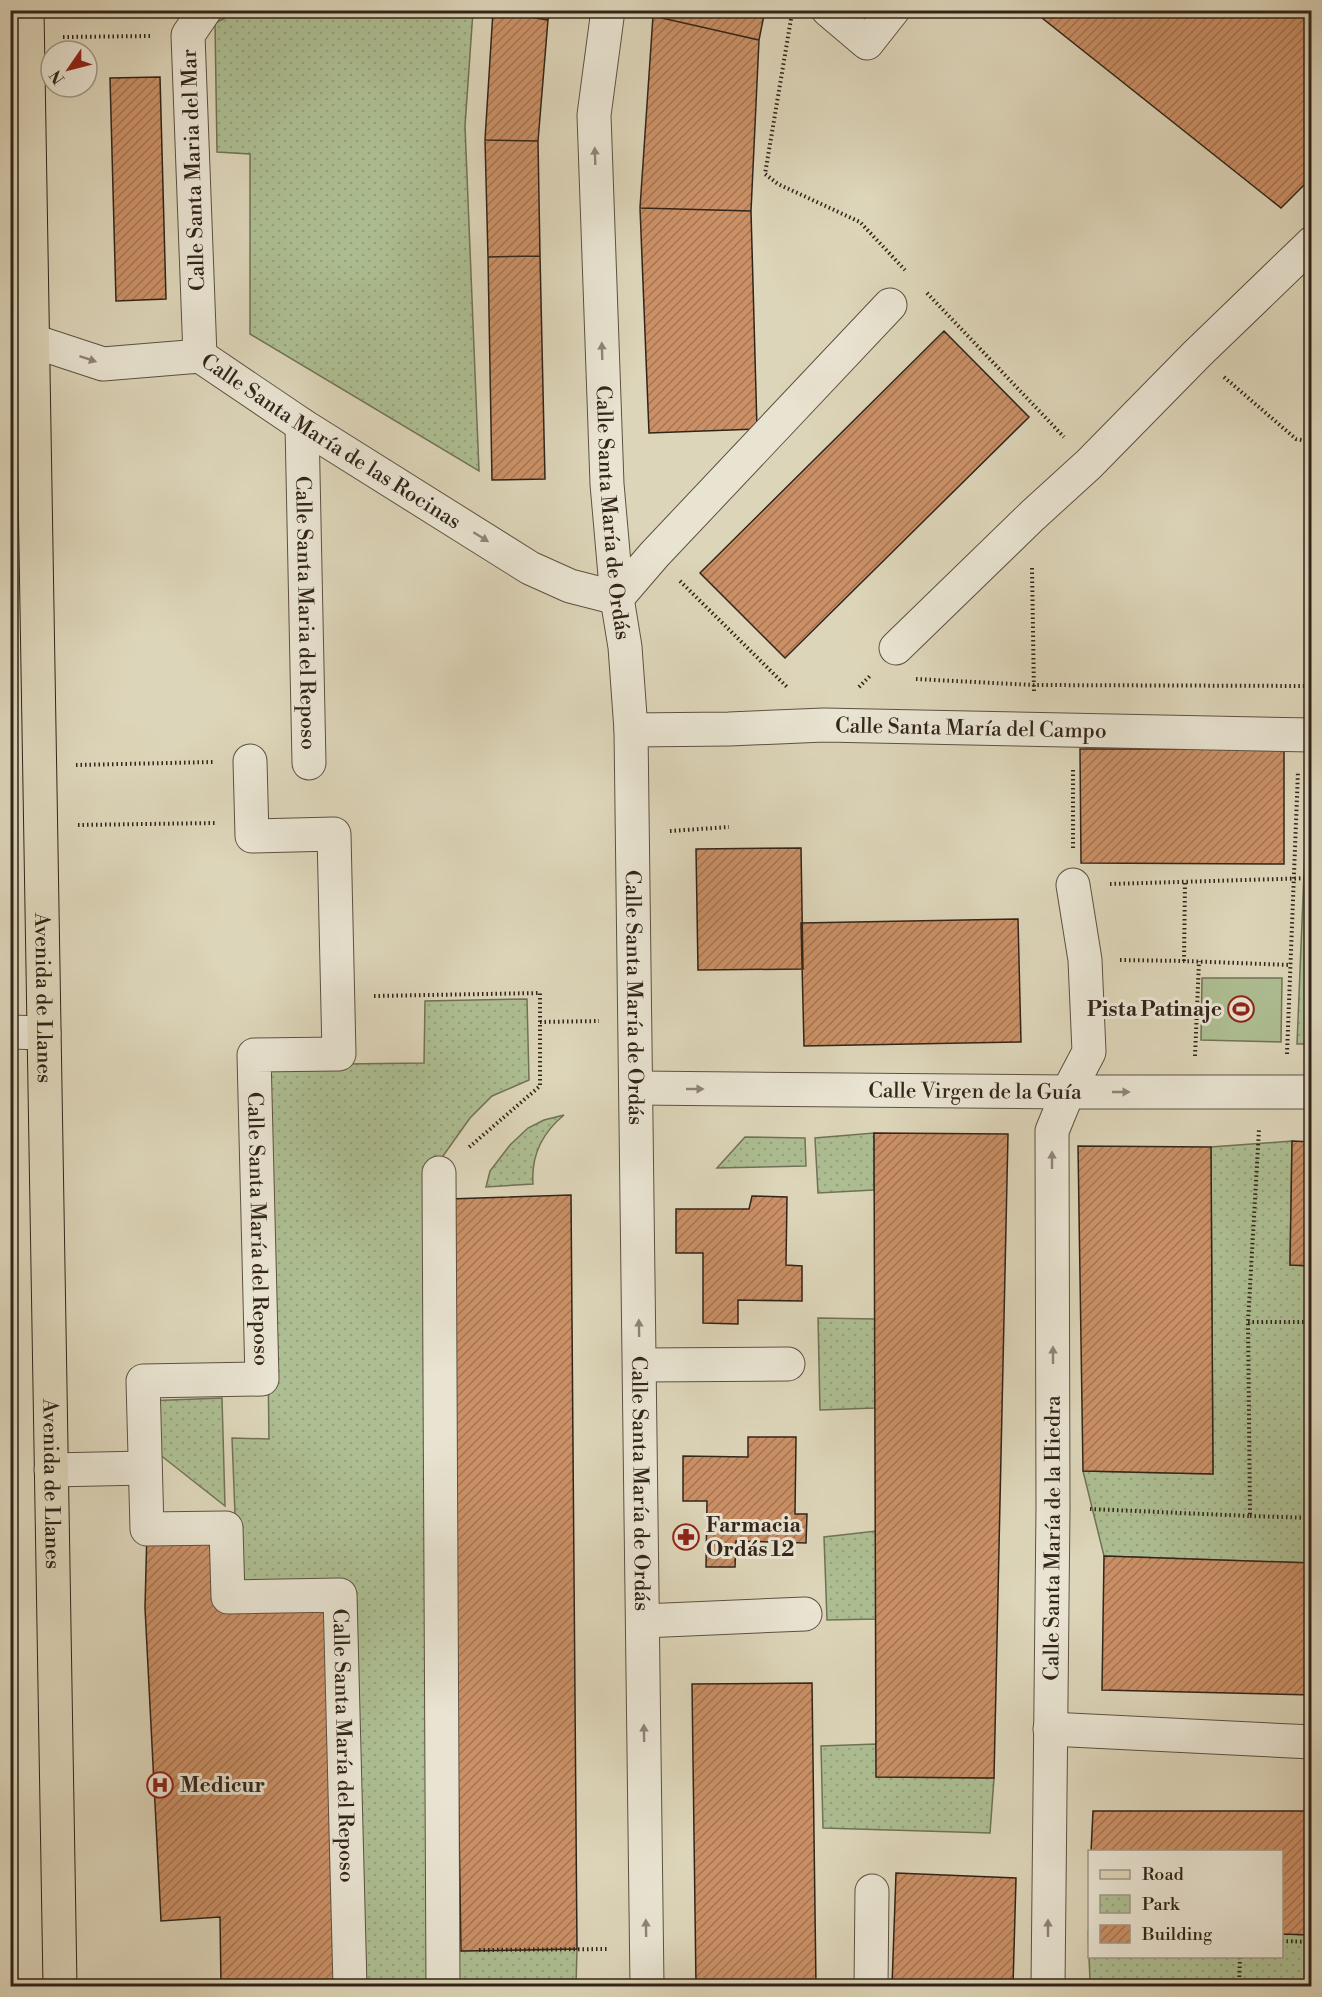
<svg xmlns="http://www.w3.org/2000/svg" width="1322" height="1997" viewBox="0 0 1322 1997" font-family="'Libre Bodoni',serif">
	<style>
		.grass { fill: #adbe92; stroke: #707256; stroke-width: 1.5 }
		.park { fill: url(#park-dots); stroke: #707256; stroke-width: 1.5 }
		.building { fill: url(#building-hatch); stroke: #32251a; stroke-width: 1.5 }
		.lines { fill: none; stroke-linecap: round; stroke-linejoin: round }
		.minor-casing { stroke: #5d5142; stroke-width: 35 }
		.major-casing { stroke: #32251a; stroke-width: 35 }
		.path { stroke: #32251a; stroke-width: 4; stroke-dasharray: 1.5 3; stroke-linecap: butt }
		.minor { stroke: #e9e4d2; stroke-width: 33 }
		.major { stroke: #ddd5b9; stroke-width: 33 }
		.oneway { fill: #8e8476 }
		.labels { text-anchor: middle; stroke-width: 6; stroke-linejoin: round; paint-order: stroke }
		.street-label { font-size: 21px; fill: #32251a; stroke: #e9e4d2 }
		.poi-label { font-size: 21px; font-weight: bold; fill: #32251a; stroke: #e9e4d2; text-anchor: start }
	</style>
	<defs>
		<pattern id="park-dots" width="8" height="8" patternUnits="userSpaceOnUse" patternTransform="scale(1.5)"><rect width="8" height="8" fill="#adbe92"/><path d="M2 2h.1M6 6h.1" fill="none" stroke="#95a37d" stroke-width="1.8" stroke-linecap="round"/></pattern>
		<pattern id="building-hatch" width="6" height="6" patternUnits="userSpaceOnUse" patternTransform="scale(1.5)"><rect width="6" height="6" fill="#cb9066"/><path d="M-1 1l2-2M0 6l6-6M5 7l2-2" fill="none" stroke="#a57553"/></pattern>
	</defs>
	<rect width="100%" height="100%" fill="#ddd5b9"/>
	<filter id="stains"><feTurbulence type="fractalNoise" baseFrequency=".00333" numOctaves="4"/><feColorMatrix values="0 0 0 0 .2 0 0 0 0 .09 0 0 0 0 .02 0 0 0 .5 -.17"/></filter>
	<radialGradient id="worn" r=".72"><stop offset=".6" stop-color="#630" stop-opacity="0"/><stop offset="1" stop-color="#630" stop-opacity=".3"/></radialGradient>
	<path class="grass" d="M1202 978H1282L1281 1042 1201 1040Z"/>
	<path class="park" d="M225 11H473L465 126 479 471 250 334V154L217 152 215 23 225 18Z
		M1309 750H1311V1044H1297Z
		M527 999 529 1080 492 1096 470 1118 433 1170 436 1986H359L238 1590 232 1438 269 1439 264 1065 424 1063 425 1001Z
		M564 1115C542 1133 531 1156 533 1184L486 1187 490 1171 510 1145 528 1128 544 1120Z
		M874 1133V1190L818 1193 815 1138Z
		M745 1137 805 1138 806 1166 717 1168Z
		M1292 1141 1290 1265 1312 1266 1311 1563 1104 1556 1083 1471 1213 1474 1211 1147Z
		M818 1318 875 1319V1408L820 1410Z
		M222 1398 225 1506 145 1443 144 1401Z
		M876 1531V1619L827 1620 824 1537Z
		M876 1744 877 1777 994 1778 990 1833 823 1828 821 1746Z
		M1088 1931 1090 1956H1282V1934L1311 1935V1986H1203L1090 1981Z
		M577 1949 576 1986H443L442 1951Z"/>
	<path class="building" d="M493 10H550L548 20Z
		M654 10H765L759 40 653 16Z
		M1032 10H1305L1312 15V177L1281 208Z
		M493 11 548 20 538 141 485 140Z
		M653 16 759 40 751 211 640 208Z
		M160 77 166 299 116 301 110 78Z
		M485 140 538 141 540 256 488 257Z
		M640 208 751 211 757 429 649 433Z
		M540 256 545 479 492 480 488 257Z
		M944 331 1029 417 785 658 700 573Z
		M1080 749H1284V864L1081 863Z
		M801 848 803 969 698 970 696 849Z
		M1018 919 1021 1042 804 1046 801 923Z
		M874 1133 1008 1134 994 1778 876 1777Z
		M1292 1141 1312 1142V1266L1290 1265Z
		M1078 1146 1211 1147 1213 1474 1083 1471Z
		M571 1195 577 1949 461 1951 449 1199Z
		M752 1196 787 1197 786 1265 802 1266V1301L738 1300V1324L703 1323V1253H676V1209H749Z
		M748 1437H796L795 1514H807L806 1543 736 1541 735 1567H706L707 1501H683V1456L748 1457Z
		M226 1528 228 1597 340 1595 350 1986H221L220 1917 161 1921 145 1608 147 1529Z
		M1104 1556 1312 1563V1695L1102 1690Z
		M812 1683 816 1986H696L692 1684Z
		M1093 1811H1312V1935L1282 1934V1852H1091Z
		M896 1873 1016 1878 1013 1986H892Z
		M1090 1981 1203 1986H1090Z"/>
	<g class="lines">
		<g class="minor-casing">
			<g id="minor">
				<path id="s1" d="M608 10 594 115 607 484 617 598 625 647 631 730 647 1986"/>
				<path d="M828 10 867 43 893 10"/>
				<path id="s2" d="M10 324 33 341 103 364 200 356 302 425 530 568 570 586 617 598"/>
				<path d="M200 356 188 35 205 10"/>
				<path id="s3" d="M302 425 309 763"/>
				<path d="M617 598 654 555 890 305"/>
				<path d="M896 648 1032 516 1089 464 1197 354 1312 243"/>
				<path id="s4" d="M631 730 729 729 824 725 1312 735"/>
				<path id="s5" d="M250 761 252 836 334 834 339 1054 254 1055 262 1379 143 1381 147 1529 226 1528 228 1597 340 1595 350 1986"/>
				<path d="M10 1032 44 1033"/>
				<path id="s6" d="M637 1088 1068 1092H1312"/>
				<path d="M439 1173 443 1986"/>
				<path d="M640 1365 788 1364"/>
				<path d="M51 1470 145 1468"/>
				<path d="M643 1621 805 1614"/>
				<path d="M1050 1729 1312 1742"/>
				<path d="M871 1986 872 1891"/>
				<path id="s7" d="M1048 1986 1053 1508 1052 1131 1068 1092 1089 1052 1085 960 1073 885"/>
			</g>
		</g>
		<g class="major-casing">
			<g id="major">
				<path id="s8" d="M27 10 60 1986"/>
			</g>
		</g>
		<path class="path" d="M791 19 765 174 778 184 860 222 905 270
			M63 37 151 36
			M927 293 1064 437
			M1224 377 1296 439 1312 442
			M1032 568 1034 693
			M680 581 788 688
			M916 679 1033 685 1312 686
			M859 687 871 675
			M76 765 213 762
			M78 825 215 823
			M670 831 729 827
			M1073 848V768
			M1110 884 1312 878
			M1120 960 1184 961 1291 965
			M1184 961 1185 881
			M374 996 540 993V1086L467 1149
			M540 1022 599 1021
			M1287 1054 1298 771
			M1195 1056 1199 961
			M1248 1322H1312
			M1090 1509 1250 1516 1248 1322 1259 1129
			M1250 1516 1312 1518
			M1282 1941 1312 1942
			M479 1950 609 1949
			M1239 1986 1240 1956"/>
		<use href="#minor" class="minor"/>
		<use href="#major" class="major"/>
	</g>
	<defs><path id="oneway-solid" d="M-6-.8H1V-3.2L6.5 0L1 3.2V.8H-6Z" transform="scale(1.5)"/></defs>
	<g class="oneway">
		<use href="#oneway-solid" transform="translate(595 156) rotate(-92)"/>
		<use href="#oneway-solid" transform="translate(602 351) rotate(-92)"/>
		<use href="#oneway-solid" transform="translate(88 359) rotate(18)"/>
		<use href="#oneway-solid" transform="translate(481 537) rotate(32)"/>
		<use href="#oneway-solid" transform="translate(695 1089)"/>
		<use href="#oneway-solid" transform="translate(1121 1092)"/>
		<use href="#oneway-solid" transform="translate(1052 1160) rotate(-90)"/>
		<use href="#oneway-solid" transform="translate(639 1328) rotate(-91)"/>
		<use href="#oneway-solid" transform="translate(1053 1355) rotate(-90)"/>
		<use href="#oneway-solid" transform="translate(644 1733) rotate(-91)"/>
		<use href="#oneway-solid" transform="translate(646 1928) rotate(-91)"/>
		<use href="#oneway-solid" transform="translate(1048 1928) rotate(-90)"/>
	</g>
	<defs>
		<g id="stadium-ring" transform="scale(1.35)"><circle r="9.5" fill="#e9e4d2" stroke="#8f2418" stroke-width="1.5"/><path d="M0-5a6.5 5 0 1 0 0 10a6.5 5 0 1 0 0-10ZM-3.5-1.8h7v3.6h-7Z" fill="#8f2418"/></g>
		<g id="pharmacy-ring" transform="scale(1.35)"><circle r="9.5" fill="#e9e4d2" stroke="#8f2418" stroke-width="1.5"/><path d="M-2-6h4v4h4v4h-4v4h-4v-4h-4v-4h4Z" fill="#8f2418"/></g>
		<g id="hospital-ring" transform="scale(1.35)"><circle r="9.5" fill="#e9e4d2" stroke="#8f2418" stroke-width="1.5"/><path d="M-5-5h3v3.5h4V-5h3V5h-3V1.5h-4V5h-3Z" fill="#8f2418"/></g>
	</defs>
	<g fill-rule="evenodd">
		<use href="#stadium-ring" x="1241" y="1009"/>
		<use href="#pharmacy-ring" x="686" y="1537"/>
		<use href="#hospital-ring" x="160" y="1785"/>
	</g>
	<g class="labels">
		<g class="street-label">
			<text transform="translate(193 170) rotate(-92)" y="7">Calle Santa Maria del Mar</text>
			<text dy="7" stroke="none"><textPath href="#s2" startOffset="356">Calle Santa María de las Rocinas</textPath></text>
			<text dy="7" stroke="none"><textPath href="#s1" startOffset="504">Calle Santa María de Ordás</textPath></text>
			<text dy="7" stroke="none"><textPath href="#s3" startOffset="188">Calle Santa Maria del Reposo</textPath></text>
			<text dy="7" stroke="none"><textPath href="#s4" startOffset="340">Calle Santa María del Campo</textPath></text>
			<text dy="7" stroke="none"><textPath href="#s1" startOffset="990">Calle Santa María de Ordás</textPath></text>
			<text dy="7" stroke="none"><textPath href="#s8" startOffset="988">Avenida de Llanes</textPath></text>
			<text dy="7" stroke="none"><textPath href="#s6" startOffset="338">Calle Virgen de la Guía</textPath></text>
			<text dy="7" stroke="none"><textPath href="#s5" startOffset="636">Calle Santa María del Reposo</textPath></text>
			<text dy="7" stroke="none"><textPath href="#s1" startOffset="1476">Calle Santa María de Ordás</textPath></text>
			<text dy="7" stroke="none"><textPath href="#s8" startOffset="1474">Avenida de Llanes</textPath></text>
			<text dy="7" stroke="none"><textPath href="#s7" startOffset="448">Calle Santa María de la Hiedra</textPath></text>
			<text dy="7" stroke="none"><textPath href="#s5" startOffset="1464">Calle Santa María del Reposo</textPath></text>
		</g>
		<g class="poi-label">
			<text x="1222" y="1016" text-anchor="end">Pista Patinaje</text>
			<text x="706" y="1532">Farmacia<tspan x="706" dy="24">Ordás 12</tspan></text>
			<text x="180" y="1792">Medicur</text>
		</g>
	</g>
	<rect width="1322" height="1997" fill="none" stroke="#ddd5b9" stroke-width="36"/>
	<rect x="12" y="12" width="1298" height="1973" fill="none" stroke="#32251a" stroke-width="3"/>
	<rect x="18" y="18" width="1286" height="1961" fill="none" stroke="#32251a" stroke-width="1.5"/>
	<rect x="1088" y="1850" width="195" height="108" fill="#e9e4d2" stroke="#a09888" stroke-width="1.5"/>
	<rect x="1100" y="1870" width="30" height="9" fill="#ddd5b9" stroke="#a09888" stroke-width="1.5"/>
	<text x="1142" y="1880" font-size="18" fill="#32251a">Road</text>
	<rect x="1100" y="1895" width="30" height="18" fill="url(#park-dots)" stroke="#a09888" stroke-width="1.5"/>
	<text x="1142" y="1910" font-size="18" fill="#32251a">Park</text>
	<rect x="1100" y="1925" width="30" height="18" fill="url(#building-hatch)" stroke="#a09888" stroke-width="1.5"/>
	<text x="1142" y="1940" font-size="18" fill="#32251a">Building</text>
	<g transform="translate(69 69) rotate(235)"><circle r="28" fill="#e9e4d2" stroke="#a09888" stroke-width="1.5"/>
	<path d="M0-4.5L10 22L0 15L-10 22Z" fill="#8f2418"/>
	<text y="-9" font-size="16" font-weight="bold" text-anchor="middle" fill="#32251a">N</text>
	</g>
	<rect width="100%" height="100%" filter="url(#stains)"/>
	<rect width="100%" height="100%" fill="url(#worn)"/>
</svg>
